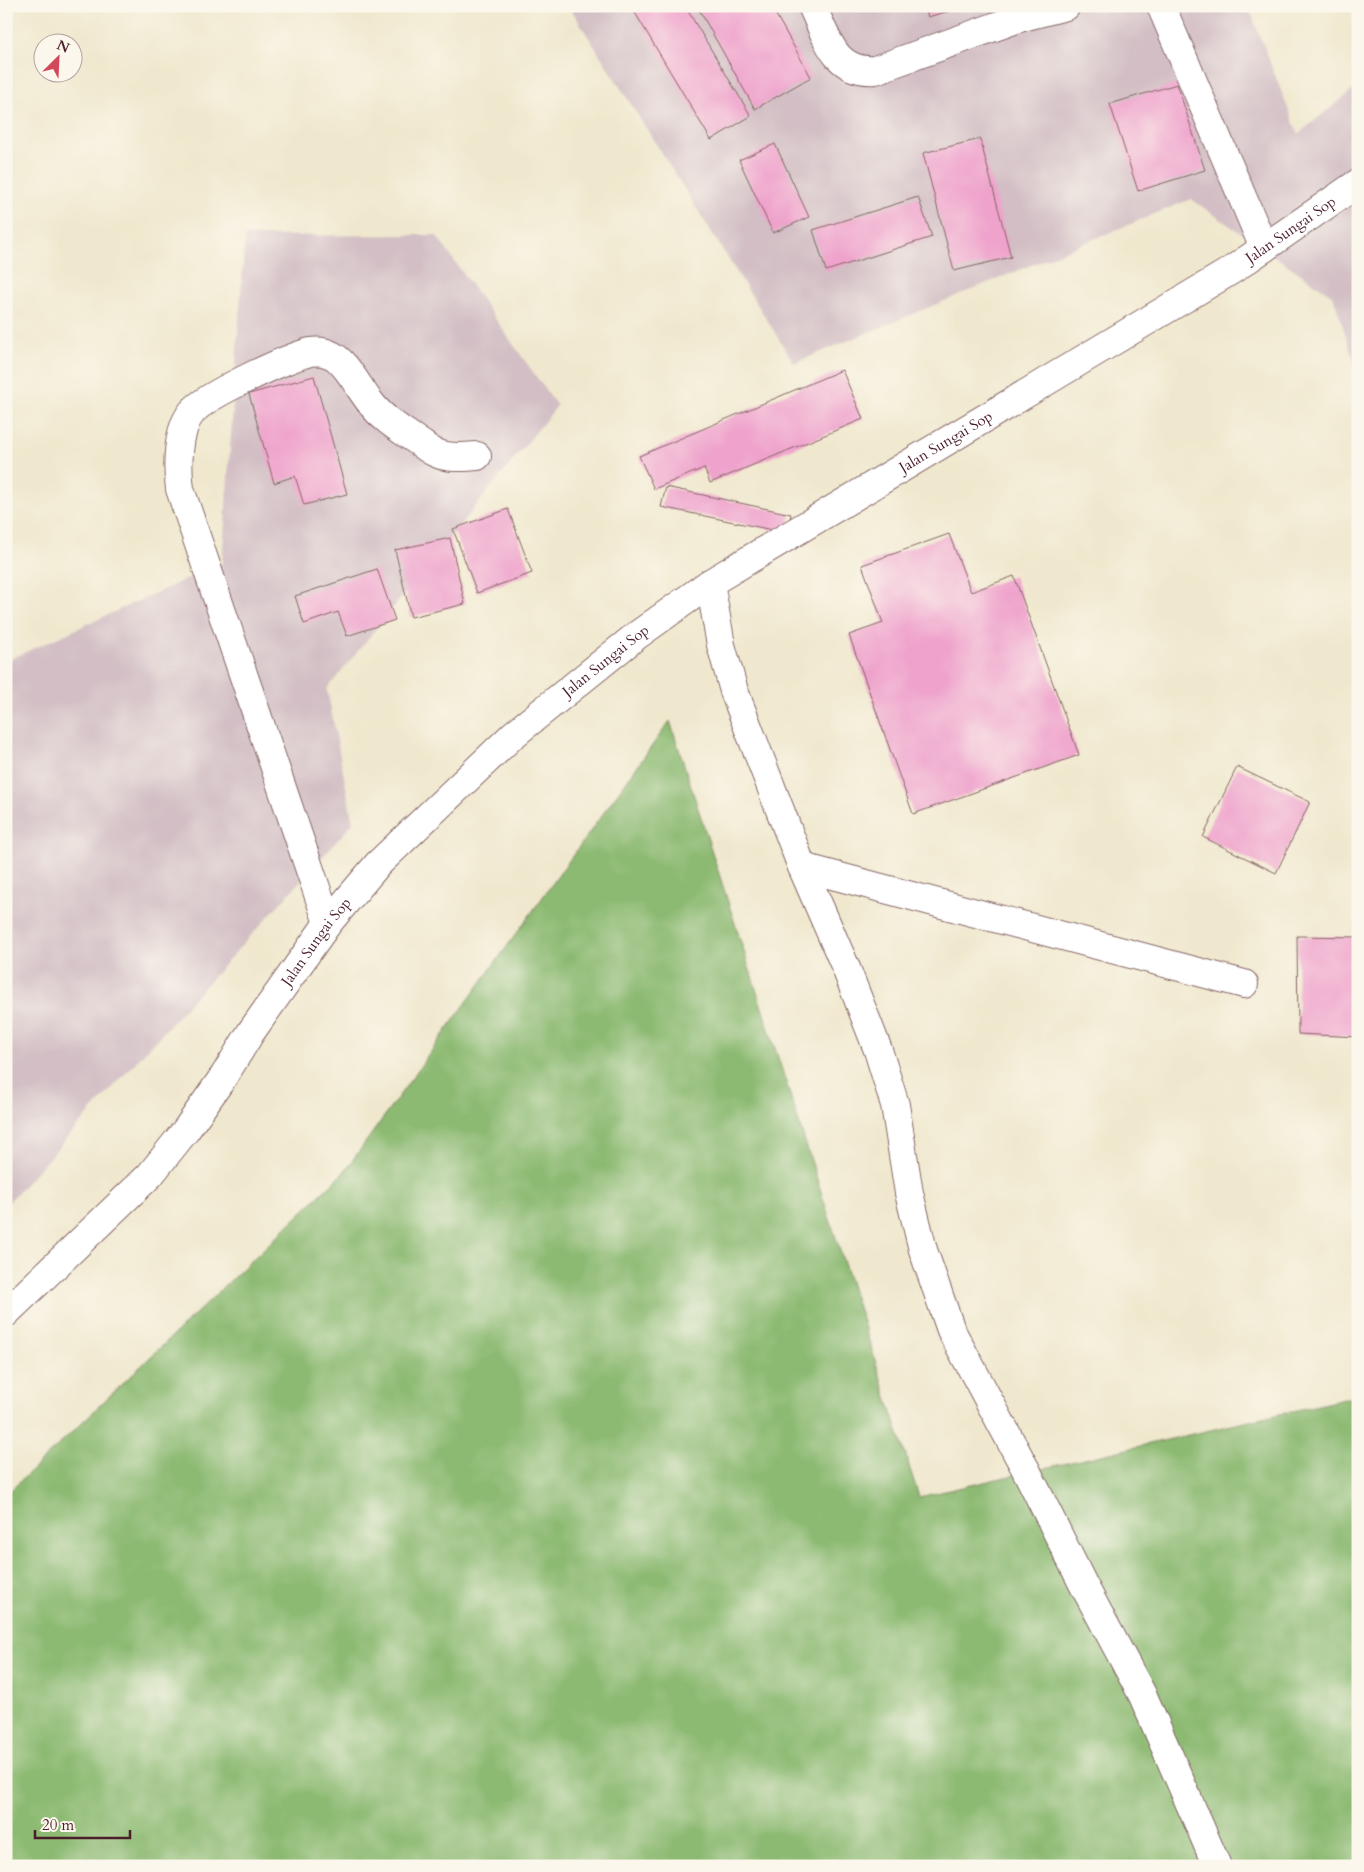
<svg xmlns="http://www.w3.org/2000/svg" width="1364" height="1872" viewBox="0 0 1364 1872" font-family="Cardo,serif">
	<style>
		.industrial { fill: #d2bec4 }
		.forest { fill: #8cba72; stroke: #6b6c4e }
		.building { fill: #efa3cc }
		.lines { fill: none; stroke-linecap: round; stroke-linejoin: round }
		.minor-casing { stroke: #846564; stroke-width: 30 }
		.minor { stroke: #fff; stroke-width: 28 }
		.labels { text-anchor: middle; stroke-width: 4; stroke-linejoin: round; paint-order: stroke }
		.street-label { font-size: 15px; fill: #4a1f2b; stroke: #fbf7ec }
	</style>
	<rect width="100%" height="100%" fill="#fbf7ec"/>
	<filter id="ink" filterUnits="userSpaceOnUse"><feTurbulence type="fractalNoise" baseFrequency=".02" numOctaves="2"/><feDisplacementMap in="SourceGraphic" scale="10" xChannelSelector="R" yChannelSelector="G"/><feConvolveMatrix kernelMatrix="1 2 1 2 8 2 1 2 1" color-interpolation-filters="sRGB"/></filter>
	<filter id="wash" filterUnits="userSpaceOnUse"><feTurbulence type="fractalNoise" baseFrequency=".0096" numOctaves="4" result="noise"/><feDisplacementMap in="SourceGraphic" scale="20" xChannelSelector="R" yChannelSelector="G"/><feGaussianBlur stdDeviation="1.12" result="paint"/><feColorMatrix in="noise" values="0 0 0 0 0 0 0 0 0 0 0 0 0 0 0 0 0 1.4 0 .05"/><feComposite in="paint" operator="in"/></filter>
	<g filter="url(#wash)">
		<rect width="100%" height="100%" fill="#f0e8ce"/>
		<path class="industrial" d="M569 6H1248L1298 134 1358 86V373L1333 296 1191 199 794 363Z
			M436 235 557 406 327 689 353 823 6 1205V661L222 563 245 236Z"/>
		<path class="forest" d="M670 721 919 1497 1358 1396V1866H6V1495L344 1172Z"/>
		<g id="blocks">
			<path class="building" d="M631 6H685L751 116 711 140Z
				M697 6H771L811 77 755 109Z
				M924 6H963V7L928 17Z
				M1177 84 1205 170 1138 191 1110 104Z
				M980 139 1011 257 954 271 923 153Z
				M775 144 809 217 773 233 739 160Z
				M918 197 932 237 826 271 813 230Z
				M842 370 863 419 710 483 704 468 654 489 639 456Z
				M314 376 347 494 304 505 295 476 274 483 249 394Z
				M666 487 791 514 787 533 661 507Z
				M508 509 532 573 477 593 453 529Z
				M949 534 971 592 1014 576 1079 755 913 814 849 635 883 623 862 565Z
				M450 538 465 604 411 617 395 550Z
				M377 569 395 620 347 636 338 612 304 624 295 596Z
				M1237 767 1310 802 1276 873 1203 837Z
				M1297 936 1358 937V1037L1298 1034Z"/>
		</g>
	</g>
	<g filter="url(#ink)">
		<use href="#blocks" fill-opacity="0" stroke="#846564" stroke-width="1"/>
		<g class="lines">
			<g class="minor-casing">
				<g id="minor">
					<path d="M812 6C827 37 834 73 875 70L1019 18"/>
					<path d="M1015 6 1019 18 1066 6"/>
					<path d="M1161 6 1264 248"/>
					<path d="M710 583 721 645 734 691 802 867 846 968 878 1050 895 1105 909 1193 923 1250 951 1330 1025 1468 1083 1584 1143 1696 1217 1866"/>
					<path d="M802 867 1244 984"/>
					<path d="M328 923 180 489C177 467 177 430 192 412 206 395 287 358 310 352 317 351 323 351 329 354 345 359 359 389 370 402 382 419 403 431 420 443 425 446 430 451 436 453 448 459 464 457 477 456"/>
					<path id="s1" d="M6 1313 150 1175 186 1130 224 1076 251 1032 328 923 378 864 513 735 636 636 710 583 1232 270 1358 183"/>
				</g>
			</g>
			<use href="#minor" class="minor"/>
		</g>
	</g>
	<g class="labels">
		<g class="street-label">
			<text dy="5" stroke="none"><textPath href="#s1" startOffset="1701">Jalan Sungai Sop</textPath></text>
			<text dy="5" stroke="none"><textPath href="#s1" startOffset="1296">Jalan Sungai Sop</textPath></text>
			<text dy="5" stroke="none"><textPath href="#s1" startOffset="891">Jalan Sungai Sop</textPath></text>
			<text dy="5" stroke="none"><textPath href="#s1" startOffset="486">Jalan Sungai Sop</textPath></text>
		</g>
	</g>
	<rect width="1364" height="1872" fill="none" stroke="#fbf7ec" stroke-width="25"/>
	<g transform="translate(58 58) rotate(24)"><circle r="24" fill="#fbf7ec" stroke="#b4a19f"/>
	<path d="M0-4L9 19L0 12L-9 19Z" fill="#d1495b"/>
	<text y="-8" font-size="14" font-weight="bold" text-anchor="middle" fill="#4a1f2b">N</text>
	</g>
	<path d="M35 1830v8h95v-8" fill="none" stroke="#4a1f2b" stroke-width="2.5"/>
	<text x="42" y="1830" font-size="15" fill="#4a1f2b" stroke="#fbf7ec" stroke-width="4" paint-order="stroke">20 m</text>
</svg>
